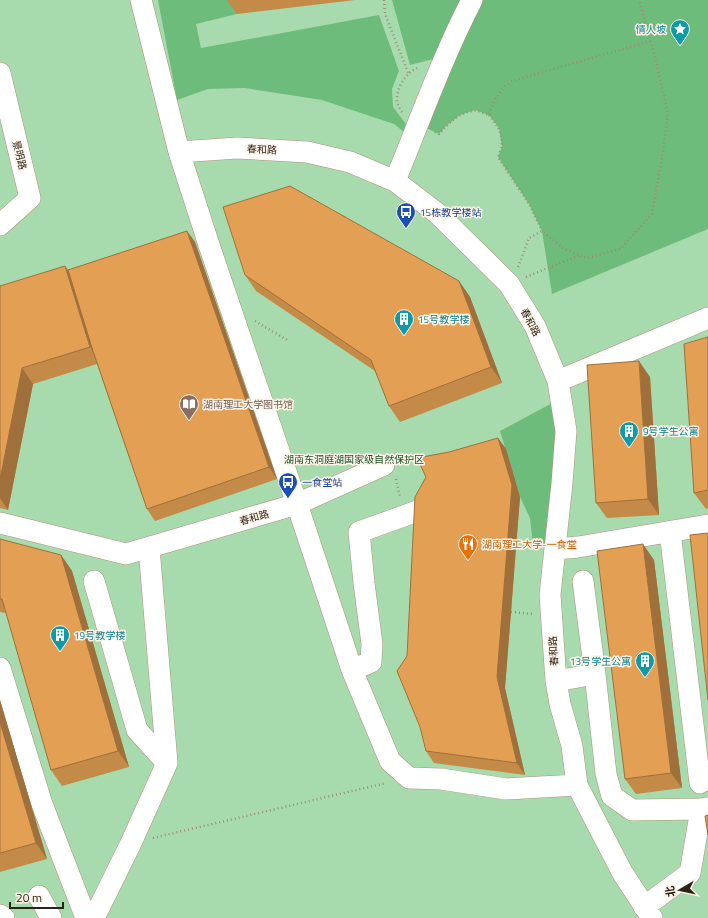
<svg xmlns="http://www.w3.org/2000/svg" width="708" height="918" viewBox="0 0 708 918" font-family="'Titillium Web','Noto Sans SC',sans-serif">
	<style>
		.green { fill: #a7dbad }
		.forest { fill: #6ebc7b }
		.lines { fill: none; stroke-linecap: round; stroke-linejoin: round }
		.minor-casing { stroke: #ac9379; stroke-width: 22 }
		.path { stroke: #9d8b77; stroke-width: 2.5; stroke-dasharray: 1 3; stroke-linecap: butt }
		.minor { stroke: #fff; stroke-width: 21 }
		.wall { fill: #c38a48 }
		.shaded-wall { fill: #9f703b }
		.building { fill: #e3a054; stroke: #9f703b }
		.labels { text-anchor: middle; stroke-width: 3; stroke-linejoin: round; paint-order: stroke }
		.culture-label { font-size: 10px; fill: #0d838f; stroke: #fef3e8; text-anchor: start }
		.street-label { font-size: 10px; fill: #2c2318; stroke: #fef3e8 }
		.transit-label { font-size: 10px; fill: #164399; stroke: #fef3e8; text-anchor: start }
		.education-label { font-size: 10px; fill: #785e54; stroke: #fef3e8; text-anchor: start }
		.park-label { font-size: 10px; fill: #1c5429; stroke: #fef3e8 }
		.food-label { font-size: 10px; fill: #c56008; stroke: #fef3e8; text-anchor: start }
	</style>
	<rect width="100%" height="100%" fill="#fde3c7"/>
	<path class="green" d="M0 0H708V918H0Z"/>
	<path class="forest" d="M158 0H235L237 14 196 24 201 48 379 15 399 71 392 89 393 107 406 124 404 132 394 124 322 100 245 88 208 89 177 100Z
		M392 0H460L452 17 437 58 410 65Z
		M472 0H708V229L552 294 542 231 529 204 498 157 502 147 499 128 489 115 475 110 460 115 447 125 439 134 418 124Z
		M556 401 557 420 549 545H533L530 518 520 497 500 431Z"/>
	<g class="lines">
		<g class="minor-casing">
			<path id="minor" d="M0 73 30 198 0 225
				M179 152 209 245 297 504 384 465
				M395 181C420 120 442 58 472 0
				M558 381 708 318
				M0 523 126 554 297 504 352 670 390 761 409 778 441 779 506 789 577 785 572 746 560 704 556 681 550 595 562 483 566 431 558 381 535 326 509 284 437 213 395 181 350 162 307 152 237 148 179 152 141 0
				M670 532 700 783
				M556 549 578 547 708 525
				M94 581 137 730 167 763
				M583 581 595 674
				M0 668 42 804 86 918
				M352 670 371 662 372 644 364 583 359 532 423 509
				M556 681 595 674 606 774 612 796 632 810 701 809
				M577 785 622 872 652 918
				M39 896 51 918
				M644 907 690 873 701 809 708 808
				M0 915 4 918
				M94 918 131 843 167 763 149 548"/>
		</g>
		<path class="path" d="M384 0 385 14 409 75
			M402 112C400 109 397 104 397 101 396 87 407 71 420 67
			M489 115C501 130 506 139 498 157L529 204 542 231
			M435 132 439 134C448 124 459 112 474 111 478 110 485 114 489 115 493 101 500 89 512 81L651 41
			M518 267 529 238 542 231 564 249 588 258 620 249 652 214 663 152 668 113 651 41 639 0
			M526 277 580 255
			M255 321 287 340
			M396 479 400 497
			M511 612 533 614
			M153 838 386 783"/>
		<use href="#minor" class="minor"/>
	</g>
	<path class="wall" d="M227 0H355L237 14Z
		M187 231 195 242 277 479 155 521 147 509 97 364 33 384 8 510 0 508V286L68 270Z
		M245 275 459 281 470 297 502 383 400 422 389 406 375 371 256 291Z
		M708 337V508L706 509 694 493Z
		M650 377 659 515 607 518 596 503Z
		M498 438 506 449 520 497 505 688 525 775 434 763 426 751 407 656Z
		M0 539 61 555 72 571 129 767 62 786 51 770 6 613 0 612Z
		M654 560 682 788 636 794 625 779Z
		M0 700 47 859 0 872Z"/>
	<path class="shaded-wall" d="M187 231 195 242 277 479 269 467Z
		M65 266 76 281 101 363 90 347Z
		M459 281 470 297 502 383 491 367Z
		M639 361 650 377 659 515 648 499Z
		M22 368 33 384 8 510 0 498V480Z
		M498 438 506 449 520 497 505 688 525 775 517 763 497 677Z
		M643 544 654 560 682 788 671 773Z
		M61 555 72 571 129 767 118 751Z
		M0 700 47 859 36 843 0 722Z"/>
	<path class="building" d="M290 186 459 281 491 367 389 406 371 360 245 275 223 207Z
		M187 231 269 467 147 509 93 351 68 270Z
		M65 266 90 347 22 368 0 480V286Z
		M708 337V490L694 493 684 344Z
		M639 361 648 499 596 503 587 365Z
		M498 438 512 485 497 677 517 763 426 751 420 727 397 671 407 656 415 497 426 477 417 458 449 452Z
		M708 533V700L690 535Z
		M0 539 61 555 118 751 51 770 2 599H0Z
		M643 544 671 773 625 779 597 551Z
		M0 722 36 843 0 853Z
		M708 815V835L705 816Z"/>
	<defs>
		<g id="sight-pin" transform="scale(1)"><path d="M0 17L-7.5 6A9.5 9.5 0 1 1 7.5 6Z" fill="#0f9aa8" stroke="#fef3e8"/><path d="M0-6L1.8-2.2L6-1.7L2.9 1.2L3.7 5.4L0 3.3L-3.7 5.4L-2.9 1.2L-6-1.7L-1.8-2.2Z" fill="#fff"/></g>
		<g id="bus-pin" transform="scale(1)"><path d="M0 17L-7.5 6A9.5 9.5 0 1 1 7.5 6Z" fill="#1a4fb4" stroke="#fef3e8"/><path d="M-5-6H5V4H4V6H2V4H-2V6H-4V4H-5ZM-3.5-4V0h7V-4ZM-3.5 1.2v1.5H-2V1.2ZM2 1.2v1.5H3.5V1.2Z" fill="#fff"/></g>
		<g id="building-pin" transform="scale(1)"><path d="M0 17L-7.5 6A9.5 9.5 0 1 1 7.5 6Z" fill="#0f9aa8" stroke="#fef3e8"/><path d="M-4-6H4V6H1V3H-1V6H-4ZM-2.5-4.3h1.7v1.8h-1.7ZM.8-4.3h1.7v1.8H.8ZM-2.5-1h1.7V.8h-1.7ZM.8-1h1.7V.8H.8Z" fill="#fff"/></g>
		<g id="library-pin" transform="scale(1)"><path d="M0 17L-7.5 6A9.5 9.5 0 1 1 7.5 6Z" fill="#8d6e63" stroke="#fef3e8"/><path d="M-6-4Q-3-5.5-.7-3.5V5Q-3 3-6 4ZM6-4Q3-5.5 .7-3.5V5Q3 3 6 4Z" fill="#fff"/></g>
		<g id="restaurant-pin" transform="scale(1)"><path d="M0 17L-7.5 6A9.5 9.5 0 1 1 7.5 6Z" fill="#e8710a" stroke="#fef3e8"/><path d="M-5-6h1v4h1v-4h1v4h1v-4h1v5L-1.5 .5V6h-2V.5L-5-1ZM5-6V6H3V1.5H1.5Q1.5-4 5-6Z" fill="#fff"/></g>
	</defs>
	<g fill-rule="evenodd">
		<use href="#sight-pin" x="680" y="29"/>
		<use href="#bus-pin" x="406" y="212"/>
		<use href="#building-pin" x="404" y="319"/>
		<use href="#library-pin" x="189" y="404"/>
		<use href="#building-pin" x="629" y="431"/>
		<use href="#bus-pin" x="288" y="482"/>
		<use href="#restaurant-pin" x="468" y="544"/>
		<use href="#building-pin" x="60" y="635"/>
		<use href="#building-pin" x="645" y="661"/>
	</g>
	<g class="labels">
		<g class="culture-label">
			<text x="666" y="33" text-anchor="end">情人坡</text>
			<text x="418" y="323">15号教学楼</text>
			<text x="643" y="435">9号学生公寓</text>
			<text x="74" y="639">19号教学楼</text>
			<text x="631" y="665" text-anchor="end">13号学生公寓</text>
		</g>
		<g class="street-label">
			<text transform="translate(262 149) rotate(3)" y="4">春和路</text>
			<text transform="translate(20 155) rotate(76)" y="4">景明路</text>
			<text transform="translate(531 322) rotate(62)" y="4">春和路</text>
			<text transform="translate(254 517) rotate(-16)" y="4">春和路</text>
			<text transform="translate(553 651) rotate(-94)" y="4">春和路</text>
		</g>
		<g class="transit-label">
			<text x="420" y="216">15栋教学楼站</text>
			<text x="302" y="486">一食堂站</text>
		</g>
		<g class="education-label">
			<text x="203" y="408">湖南理工大学图书馆</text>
		</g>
		<g class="park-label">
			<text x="354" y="463">湖南东洞庭湖国家级自然保护区</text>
		</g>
		<g class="food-label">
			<text x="482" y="548">湖南理工大学-一食堂</text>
		</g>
	</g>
	<g transform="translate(680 890) rotate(261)" stroke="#fef3e8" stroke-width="3" paint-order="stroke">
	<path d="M0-3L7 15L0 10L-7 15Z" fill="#2c2318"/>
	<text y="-6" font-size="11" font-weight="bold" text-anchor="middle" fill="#2c2318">北</text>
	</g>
	<path d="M10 902v6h53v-6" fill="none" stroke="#2c2318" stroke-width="2"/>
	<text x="16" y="902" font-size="12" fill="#2c2318" stroke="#fef3e8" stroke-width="3" paint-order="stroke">20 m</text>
</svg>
